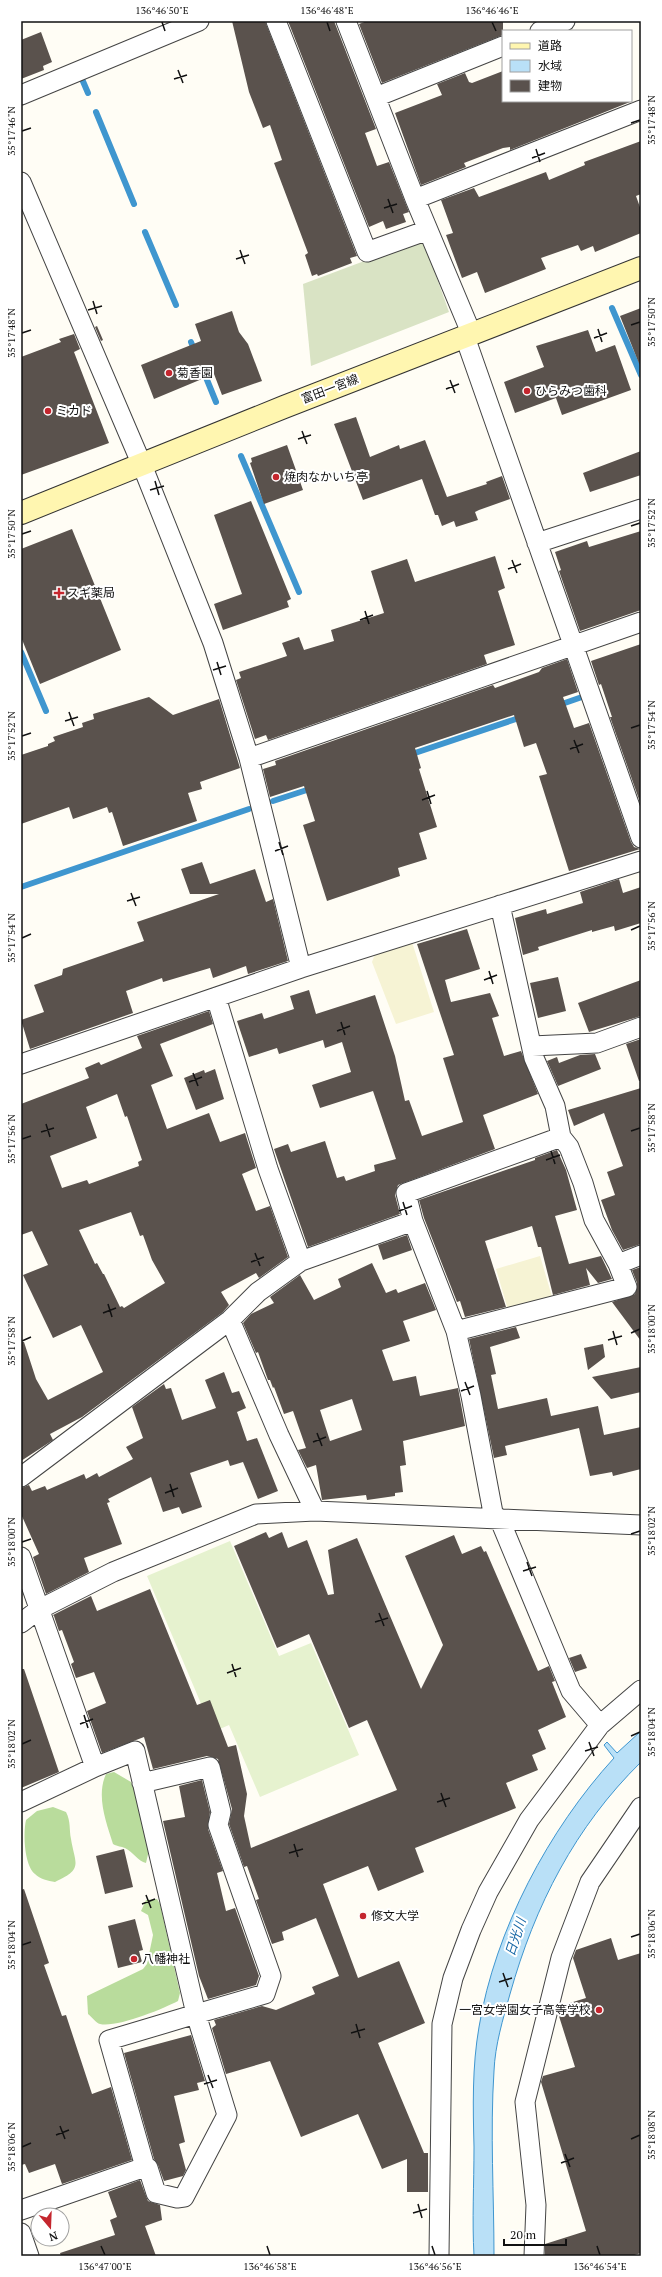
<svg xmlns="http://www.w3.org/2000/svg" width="662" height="2277" viewBox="0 0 662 2277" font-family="'PT Serif','Noto Sans JP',serif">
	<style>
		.farmland { fill: #f6f3d4 }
		.forest { fill: #b9dc9c }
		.cemetery { fill: #d9e3c4 }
		.pitch { fill: #e6f2cf }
		.water { fill: #b9e0f7; stroke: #3f96cf }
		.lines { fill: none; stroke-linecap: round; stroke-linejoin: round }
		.stream { stroke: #3f96cf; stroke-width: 6 }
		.building { fill: #5a524d; fill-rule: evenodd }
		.street-casing { stroke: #444; stroke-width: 21 }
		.secondary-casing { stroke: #333; stroke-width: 24 }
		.street { stroke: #fff; stroke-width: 19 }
		.secondary { stroke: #fff6b0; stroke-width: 22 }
		.ticks { fill: none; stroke: #111; stroke-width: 1.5 }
		.poi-dot { fill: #c4262e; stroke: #fff; stroke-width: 1.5 }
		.labels { text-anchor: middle; stroke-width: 4; stroke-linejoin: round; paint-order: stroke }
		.poi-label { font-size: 12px; fill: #111; stroke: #fff; text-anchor: start }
		.street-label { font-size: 12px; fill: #111; stroke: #fff }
		.water-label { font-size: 13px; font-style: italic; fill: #1768a6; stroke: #fff }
		.neatline { fill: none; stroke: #111; stroke-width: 1.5 }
		.ticks-label { font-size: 10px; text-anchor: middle; fill: #111 }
	</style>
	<rect width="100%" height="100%" fill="#fffdf5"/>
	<path class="farmland" d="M412 942 434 1012 396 1024 372 962 375 954Z
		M540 1256 553 1300 509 1313 496 1269Z"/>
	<path class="forest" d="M114 1772 131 1782 135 1792 149 1850 146 1863C138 1861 133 1852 125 1848 121 1846 118 1847 113 1844 106 1822 96 1796 106 1774Z
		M53 1807 66 1812C71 1822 69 1829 71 1839 75 1864 84 1869 55 1882 48 1881 40 1879 35 1874 24 1865 23 1833 26 1820L37 1811Z
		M157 1899 160 1904 180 1993 178 2001C163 2009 116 2028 100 2024 96 2023 92 2017 88 2014L87 1996 143 1969 147 1964 153 1935 148 1915 141 1911 146 1900Z"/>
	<path class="cemetery" d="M423 239 449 312 311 366 303 284Z"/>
	<path class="pitch" d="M230 1541 279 1656 311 1643 359 1755 260 1797 229 1725 213 1732 147 1576Z"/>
	<path class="water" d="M641 1731V1762C575 1827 535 1905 510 1994 503 2019 495 2045 494 2071 490 2132 494 2195 494 2256H474C472 2220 474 2184 474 2147 473 2107 472 2067 479 2027 495 1930 549 1829 614 1758L604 1745 607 1742 617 1753Z"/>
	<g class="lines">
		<path class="stream" d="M82 79 88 93
			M96 112 134 204
			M145 232 176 305
			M612 308 641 375
			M191 342 195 352
			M203 370 216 402
			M241 456 299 592
			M21 652 46 711
			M559 705 582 697
			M409 755 522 717
			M273 801 313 788
			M21 887 249 809"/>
	</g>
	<path class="building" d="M232 21H265L357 256 350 258 352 263 318 276 317 274 312 276 305 255 308 253 274 163 282 160 270 125 263 128 249 92Z
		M288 21H334L376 129 365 133 377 166 389 162 409 212 403 214 406 222 386 229 383 221 369 227Z
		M367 21H503V35L382 83 359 24Z
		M41 32 52 62 43 66 44 70 21 79V40Z
		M503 71V101L630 102 510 150V147L503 148 464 163 466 167 421 185 395 113 442 95 437 84 465 73 469 82 472 83Z
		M641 141V194L636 196 641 210V233L595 252 593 246 581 251 578 245 541 258 546 269 485 293 477 272 462 278 446 235 453 233 441 200 474 188 479 197 546 172 549 180 585 165 584 162Z
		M641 308V365L640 366 620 316Z
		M232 311 239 332 248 344 262 381 222 395 214 374 154 399 141 365 201 341 195 324Z
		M97 326 103 340 101 341 95 327Z
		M588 330 596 352 615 345 631 390 562 415 556 398 515 413 504 382 544 367 536 346Z
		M74 334 80 349 74 352 109 443 21 475V357L61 342 59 339Z
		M356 417 370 457 399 445 400 449 425 440 447 497 487 484 486 482 502 476 510 499 479 510 475 512 478 520 456 527 454 521 442 526 438 515H435L422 479 363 500 334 424Z
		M287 445 303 490 264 504 250 463 252 462 251 458Z
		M641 451V475L590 492 583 473Z
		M251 501 291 599 287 601 289 607 223 630 214 604 242 594 214 515Z
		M72 529 121 650 40 684 21 637V549Z
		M641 531V610L580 631 559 571 561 570 555 552 587 541 589 547Z
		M495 556 505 588 498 591 515 645 484 655 487 664 268 740 266 735 255 739 236 680 241 678 239 672 287 656 282 643 299 637 304 650 334 641 331 630 384 613 371 571 407 559 415 582Z
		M641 644V805L610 717H612L601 684 599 685 591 661Z
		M567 659 578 692 563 697 574 728 589 723 631 842 634 847 640 849 569 871 539 776 547 774 536 743 524 747 514 715 415 748 421 768 419 769 437 827 419 833 427 859 398 868 400 876 327 901 303 825 315 821 304 786 270 797 263 769 276 765 275 761 493 685 495 688 539 672 542 668Z
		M149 697 173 715 219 699 240 768 200 782 202 789 188 793 197 821 123 846 112 812 109 813 107 807 73 819 69 807 21 824V755L48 746V744L55 741 53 737 83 727 82 723 94 719 93 714Z
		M202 862 210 884 255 869 266 902 273 899 288 961 248 974 246 966 213 978 210 968 163 982 162 978 126 991 133 1013 30 1049 21 1020 44 1012 34 985 62 975 63 969 144 941 137 922 219 894H190L181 869Z
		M619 879 623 893 641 887V923L615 931 614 926 592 932V930L538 947 539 950 523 955 515 918 546 909 547 914 583 903 580 892Z
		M467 929 480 969 445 980 451 1002 490 993 499 1016 492 1018 504 1056 521 1051 538 1094 483 1115 495 1149 398 1185 395 1195 400 1214 308 1247 274 1149 288 1144 291 1152 325 1141 337 1178 344 1176 346 1181 375 1171 374 1165 396 1159 373 1091 320 1108 312 1085 351 1072 342 1042 325 1048 323 1040 279 1054 277 1048 249 1057 237 1021 262 1013 264 1019 294 1009 290 996 309 990 316 1014 375 995 395 1056 405 1101 409 1100 422 1136 463 1122 443 1058 454 1055 417 944Z
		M558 977 566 1011 538 1018 530 983Z
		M641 980V1016L589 1032 578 1003Z
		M209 1011 213 1024 160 1044 173 1076 151 1085 167 1129 209 1113 220 1142 245 1133 256 1168 242 1174 256 1211 270 1206 288 1257 259 1278 256 1273 221 1292 229 1305 223 1312 82 1417 50 1434 53 1440 21 1461V1342H24L36 1379 48 1400 103 1372 81 1325 53 1338 23 1275 48 1265 32 1231 21 1235V1104L89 1078 85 1068 99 1062 101 1065 142 1048 137 1036ZM117 1094 125 1117 127 1116 142 1160 138 1162 139 1166 89 1184 87 1180 62 1188 50 1156 97 1138 86 1107ZM131 1212 140 1236 143 1235 152 1260 165 1283 124 1308 122 1306 120 1307 104 1274H103L97 1263 95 1264 79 1230Z
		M641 1039V1081H639L626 1044Z
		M595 1054 601 1069 558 1086 547 1061 557 1057 559 1063 580 1055Z
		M215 1069 224 1099 196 1110 184 1078 204 1070 205 1073Z
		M641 1088V1244L623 1250 612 1230 601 1200 615 1195 607 1172 623 1166 604 1113 574 1126 568 1110Z
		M557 1150 566 1170 577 1210 555 1216 569 1264 601 1256 612 1279 598 1283 586 1268 590 1285 553 1295 541 1247H538L532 1226 485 1241 506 1307 465 1317 460 1301 457 1302 424 1218 419 1200 535 1160V1158Z
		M407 1235 412 1250 383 1260 378 1245Z
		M372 1263 386 1293 396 1289 398 1293 425 1283 436 1310 403 1321 410 1341 382 1350 393 1381 416 1376 420 1396 458 1388 465 1426 403 1441 406 1465 400 1466 403 1492 395 1493V1496L367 1500 366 1495 322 1500 316 1465 307 1468 298 1450 306 1448 293 1411 284 1414 274 1387 273 1388 270 1380H268L258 1352 256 1353 243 1323 251 1314 274 1303 270 1297 300 1275 314 1300 341 1287 338 1279ZM352 1399 362 1430 330 1441 320 1410Z
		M641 1267V1341L612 1302 635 1294 637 1283 632 1270Z
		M516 1327 520 1338 490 1347 496 1374 491 1375 498 1409 547 1398 551 1416 598 1406 604 1435 641 1427V1469L613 1476 612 1472 590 1476 579 1428 505 1446 507 1455 494 1458 469 1339Z
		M603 1344 605 1357 588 1370 584 1348Z
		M641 1367V1392L611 1399 592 1377Z
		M224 1372 232 1393 239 1391 246 1408 237 1412 247 1441 257 1438 278 1491 258 1499 243 1462 230 1466 228 1460 190 1473 202 1507 182 1514 179 1507 163 1512 151 1477 108 1499 110 1502 107 1503 122 1544 84 1558 89 1572 46 1594 33 1557 39 1554 21 1514V1488L29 1485 32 1491 45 1486 47 1490 84 1474 86 1479 97 1473 99 1477 133 1459 126 1447 143 1438 132 1407 164 1384 166 1389 171 1388 182 1420 216 1408 205 1380Z
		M266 1532 269 1538 282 1532 288 1548 307 1540 328 1595 334 1594 328 1550 357 1538 421 1689 443 1645 405 1556 454 1535 462 1554 481 1546 484 1552 486 1551 538 1671 549 1666 555 1681 552 1682 566 1717 538 1730 546 1749 532 1755 538 1770 506 1783 516 1808 415 1848 424 1872 378 1891 368 1866 323 1884 358 1978 399 1961 425 2023 378 2043 424 2153H428V2192H407V2159L382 2169 358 2114 301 2137 270 2061 226 2074 212 2028 216 2025 214 2020 262 2006 276 2010 315 1994 312 1987 339 1976 316 1918 282 1932 284 1940 272 1944 256 1900 259 1899 247 1866 244 1867 229 1824 232 1809 218 1759 207 1756 153 1769 144 1737 102 1753 87 1711 106 1703 94 1672 76 1678 71 1664 74 1662 62 1630 59 1631 54 1616 53 1615 91 1596 97 1611 150 1589 197 1705 210 1700 228 1747 236 1745 247 1794 244 1816 251 1848 397 1790 367 1720 349 1728 309 1634 277 1648 234 1546Z
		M581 1654 587 1668 575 1672 569 1658Z
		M21 1669H24L59 1772 21 1788Z
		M202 1780 210 1812 208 1829 223 1871 217 1873 226 1911 235 1908 259 1976 256 1985 208 1999 199 1976 163 1821 185 1817 179 1786Z
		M124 1849 133 1887 105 1894 96 1856Z
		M24 1889 49 1963 44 1965 62 2016 66 2015 92 2094 111 2087 132 2160 62 2184 55 2164 29 2173 25 2164 21 2165V1890Z
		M135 1919 143 1950 139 1951 142 1962 118 1968 108 1926Z
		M611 1938 618 1960 641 1953V2253L631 2256H545V2244L586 2231 541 2082 543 2076 575 2067 558 2013 560 2006 586 1998 573 1958 576 1950Z
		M191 2035 205 2081 197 2083 199 2090 174 2096 185 2142 179 2144 186 2170 183 2176 164 2181 158 2165 154 2159 124 2053Z
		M140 2180 148 2201 160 2205 162 2220 145 2226 156 2256H61L60 2253 115 2235 110 2220 117 2217 108 2192Z"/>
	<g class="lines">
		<g class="street-casing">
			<path id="street" d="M276 21 367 252 428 230
				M346 21 415 199 472 335
				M540 31 565 21
				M21 95 199 21
				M376 97 503 46
				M21 182 142 465 213 643 249 758 301 968
				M415 199 641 110
				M465 337 641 838
				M537 543 641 509
				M249 758 641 622
				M500 905 534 1058 555 1106 561 1137 569 1147 583 1183 594 1220 618 1264
				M216 997 268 1169 301 1261
				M532 1046 597 1043 641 1027
				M21 1064 301 968 641 861
				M413 1221 456 1331 471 1396 494 1518
				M230 1320 279 1435 315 1511
				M456 1331 627 1287 618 1264 641 1255
				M21 1477 230 1320 258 1292 301 1261 413 1221 406 1193 561 1137
				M499 1518 571 1691 600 1725
				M21 1557 95 1767 135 1751 196 2014 109 2040 145 2167 21 2210
				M21 1623 38 1610 113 1572 256 1514 315 1511 641 1525
				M142 1783 210 1767 221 1812 218 1825 271 1976 265 1994 196 2014 227 2115 184 2197 177 2198 156 2193 148 2168 145 2167
				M21 1802 95 1767
				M21 2233 29 2256
				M439 2256 442 2024 453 1978 471 1930 488 1892 529 1820 600 1725 641 1690
				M534 2256 536 2205 525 2102 561 1958 590 1882 641 1807"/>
		</g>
		<g class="secondary-casing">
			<path id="secondary" d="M21 513 284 407 641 268"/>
		</g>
		<use href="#street" class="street"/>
		<use href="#secondary" class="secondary"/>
	</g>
	<path class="ticks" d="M162 22 165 31M327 22 330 31M492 22 496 31M178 70 183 83M174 79 187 75M631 123 640 120M22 131 31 128M536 149 540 162M532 158 545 153M388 199 393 213M384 208 397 204M240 250 245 264M236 259 249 255M93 301 97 314M88 310 102 306M631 325 640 322M598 329 602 342M22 333 31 330M594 338 607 333M450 380 455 393M446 389 459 384M302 431 307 444M298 439 311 435M155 481 159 495M150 490 164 486M631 526 640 523M22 534 31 531M512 560 517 573M508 569 521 564M365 611 369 624M360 620 373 615M217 662 221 675M213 670 226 666M69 712 74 726M65 721 78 717M631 728 640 725M22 736 31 733M574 740 579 753M570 749 583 744M427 791 431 804M422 800 435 795M279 842 283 855M275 851 288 846M131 893 136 906M127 901 140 897M631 930 640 926M22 938 31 934M489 971 493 984M484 980 497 975M341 1022 345 1035M337 1031 350 1026M193 1073 198 1086M189 1082 202 1077M46 1124 50 1137M631 1131 640 1128M41 1132 54 1128M22 1139 31 1136M551 1151 555 1164M546 1160 560 1155M403 1202 407 1215M399 1211 412 1206M255 1253 260 1266M251 1262 264 1257M108 1304 112 1317M103 1313 116 1308M613 1331 617 1345M631 1333 640 1329M608 1340 622 1336M22 1341 31 1337M465 1382 470 1395M461 1391 474 1386M317 1433 322 1446M313 1442 326 1437M170 1484 174 1497M165 1493 178 1488M631 1534 640 1531M22 1542 31 1539M527 1562 532 1576M523 1571 536 1567M379 1613 384 1626M375 1622 388 1618M232 1664 236 1677M227 1673 241 1668M84 1715 88 1728M80 1724 93 1719M631 1736 640 1732M589 1742 594 1756M22 1744 31 1740M585 1751 598 1747M441 1793 446 1807M437 1802 450 1798M294 1844 298 1857M289 1853 303 1849M146 1895 151 1908M142 1904 155 1899M631 1937 640 1934M22 1945 31 1942M503 1973 508 1987M499 1982 512 1978M356 2024 360 2038M351 2033 365 2029M208 2075 213 2088M204 2084 217 2080M60 2126 65 2139M56 2135 69 2130M631 2139 640 2135M22 2147 31 2143M565 2154 570 2167M561 2163 574 2158M418 2204 422 2218M413 2213 427 2209M101 2246 105 2255M267 2246 270 2255M432 2246 435 2255M597 2246 600 2255"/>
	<g class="poi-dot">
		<circle cx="169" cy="373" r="4"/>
		<circle cx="527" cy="391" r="4"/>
		<circle cx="48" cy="411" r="4"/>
		<circle cx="276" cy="477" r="4"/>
		<path d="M57 587h4v4h4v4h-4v4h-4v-4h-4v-4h4z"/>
		<circle cx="363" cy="1916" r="4"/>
		<circle cx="134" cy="1959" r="4"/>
		<circle cx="599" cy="2010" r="4"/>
	</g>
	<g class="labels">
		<g class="poi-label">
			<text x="177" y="377">菊香園</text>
			<text x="535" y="395">ひらみつ歯科</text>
			<text x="56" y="415">ミカド</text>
			<text x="284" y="481">焼肉なかいち亭</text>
			<text x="67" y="597">スギ薬局</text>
			<text x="371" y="1920">修文大学</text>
			<text x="142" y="1963">八幡神社</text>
			<text x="591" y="2014" text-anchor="end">一宮女学園女子高等学校</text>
		</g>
		<g class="street-label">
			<text transform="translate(330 389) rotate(-21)" y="4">富田一宮線</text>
		</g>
		<g class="water-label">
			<text transform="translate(515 1937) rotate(-72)" y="5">日光川</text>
		</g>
	</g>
	<rect width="662" height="2277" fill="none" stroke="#ffffff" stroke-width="44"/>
	<rect x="502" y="30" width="130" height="72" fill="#ffffff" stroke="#a0a0a0"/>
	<rect x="510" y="43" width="20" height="6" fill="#fff6b0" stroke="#a0a0a0"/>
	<text x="538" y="50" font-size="12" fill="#111111">道路</text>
	<rect x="510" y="60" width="20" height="12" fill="#b9e0f7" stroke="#a0a0a0"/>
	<text x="538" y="70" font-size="12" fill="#111111">水域</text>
	<rect x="510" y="80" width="20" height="12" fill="#5a524d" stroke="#a0a0a0"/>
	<text x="538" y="90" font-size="12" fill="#111111">建物</text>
	<g transform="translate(50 2227) rotate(161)"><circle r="19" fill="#ffffff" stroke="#a0a0a0"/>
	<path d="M0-3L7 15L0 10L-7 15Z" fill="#c4262e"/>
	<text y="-6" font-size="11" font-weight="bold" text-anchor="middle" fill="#111111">N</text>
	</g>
	<path d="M504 2239v6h62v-6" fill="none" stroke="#111111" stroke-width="2"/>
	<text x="510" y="2239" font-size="12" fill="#111111" stroke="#ffffff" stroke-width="3" paint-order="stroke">20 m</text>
	<rect x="22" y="22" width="618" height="2233" class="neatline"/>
	<g class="ticks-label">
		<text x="162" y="14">136°46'50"E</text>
		<text x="327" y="14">136°46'48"E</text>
		<text x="492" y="14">136°46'46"E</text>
		<text transform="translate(651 120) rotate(-90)" y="4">35°17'48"N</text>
		<text transform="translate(11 131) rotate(-90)" y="4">35°17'46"N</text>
		<text transform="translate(651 322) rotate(-90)" y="4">35°17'50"N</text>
		<text transform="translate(11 333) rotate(-90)" y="4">35°17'48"N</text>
		<text transform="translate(651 523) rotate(-90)" y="4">35°17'52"N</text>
		<text transform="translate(11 534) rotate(-90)" y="4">35°17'50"N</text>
		<text transform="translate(651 725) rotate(-90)" y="4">35°17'54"N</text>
		<text transform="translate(11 736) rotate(-90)" y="4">35°17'52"N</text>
		<text transform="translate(651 926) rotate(-90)" y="4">35°17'56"N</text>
		<text transform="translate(11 938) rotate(-90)" y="4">35°17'54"N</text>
		<text transform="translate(651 1128) rotate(-90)" y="4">35°17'58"N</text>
		<text transform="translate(11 1139) rotate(-90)" y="4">35°17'56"N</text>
		<text transform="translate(651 1329) rotate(-90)" y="4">35°18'00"N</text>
		<text transform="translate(11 1341) rotate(-90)" y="4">35°17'58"N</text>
		<text transform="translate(651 1531) rotate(-90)" y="4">35°18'02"N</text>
		<text transform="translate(11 1542) rotate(-90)" y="4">35°18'00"N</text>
		<text transform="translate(651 1732) rotate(-90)" y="4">35°18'04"N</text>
		<text transform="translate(11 1744) rotate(-90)" y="4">35°18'02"N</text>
		<text transform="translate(651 1934) rotate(-90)" y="4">35°18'06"N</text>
		<text transform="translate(11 1945) rotate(-90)" y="4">35°18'04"N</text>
		<text transform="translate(651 2135) rotate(-90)" y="4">35°18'08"N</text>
		<text transform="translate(11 2147) rotate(-90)" y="4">35°18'06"N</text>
		<text x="105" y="2270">136°47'00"E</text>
		<text x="270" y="2270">136°46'58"E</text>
		<text x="435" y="2270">136°46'56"E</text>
		<text x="600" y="2270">136°46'54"E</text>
	</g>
</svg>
